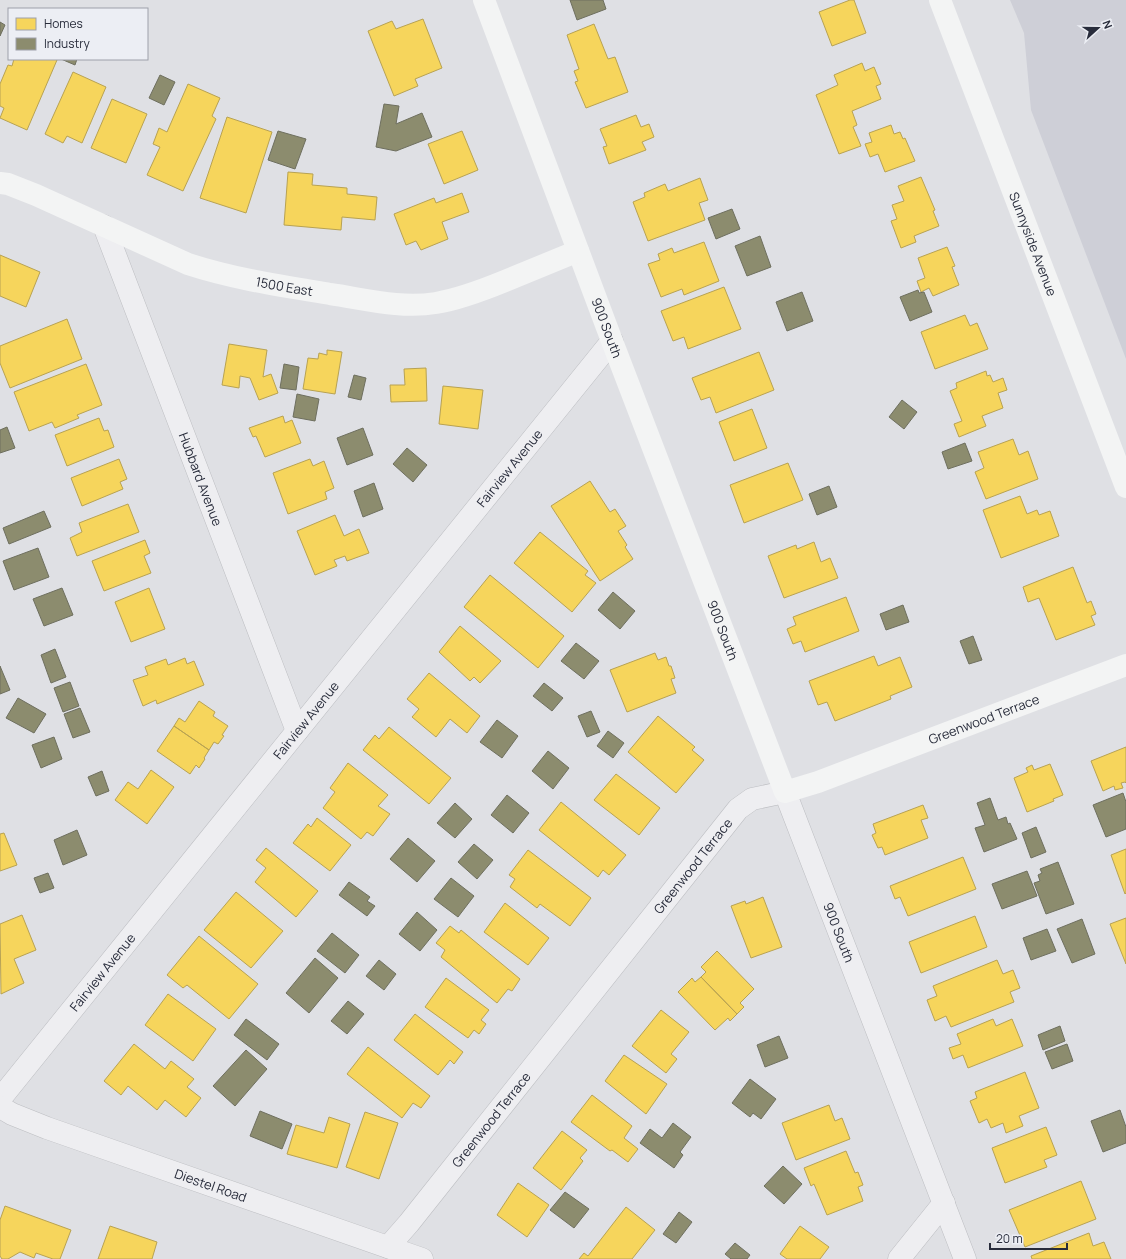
<svg xmlns="http://www.w3.org/2000/svg" width="1126" height="1259" viewBox="0 0 1126 1259" font-family="Manrope,sans-serif">
	<style>
		.built { fill: #cecfd7 }
		.homes { fill: #f6d55c; stroke: #b8a252 }
		.industry { fill: #8c8c6e; stroke: #6e6f5f }
		.lines { fill: none; stroke-linecap: round; stroke-linejoin: round }
		.street-casing { stroke: #bdbec2; stroke-width: 23 }
		.street { stroke: #eeeef1; stroke-width: 22 }
		.secondary { stroke: #f3f4f4; stroke-width: 22 }
		.labels { text-anchor: middle; stroke-width: 4; stroke-linejoin: round; paint-order: stroke }
		.street-label { font-size: 13px; fill: #282c3b; stroke: #eceef4 }
	</style>
	<rect width="100%" height="100%" fill="#dfe0e4"/>
	<path class="built" d="M1010 0H1126V359L1031 110 1024 33Z"/>
	<path class="homes" d="M850 0H854L866 33 832 46 819 12Z
		M423 19 442 68 415 79 418 86 394 96 368 31 392 21 396 29Z
		M594 24 608 59 615 57 628 92 586 108 575 82 578 81 574 71 579 69 567 35Z
		M14 59H54L57 60 27 130 0 118 4 108 0 106V84L8 65 12 66Z
		M862 63 865 71 874 67 881 84 876 86 881 99 852 111 857 125 853 127 861 146 839 154 816 95 838 85 834 75Z
		M73 72 106 87 82 143 67 136 63 143 45 134Z
		M188 84 220 98 212 116 216 119 183 191 147 175 160 147 153 144 159 128 167 132Z
		M112 99 147 114 126 163 91 148Z
		M636 115 641 127 649 124 654 137 642 142 646 150 609 164 603 147 607 146 600 129Z
		M227 117 272 132 246 213 200 198Z
		M891 125 894 134 900 132 903 139 905 138 915 161 885 172 878 154 870 157 865 144 872 142 869 133Z
		M462 131 478 170 444 184 428 144Z
		M288 172 313 174 312 185 347 188V194L377 197 375 220 342 217 341 230 284 225Z
		M921 177 935 210 933 211 939 226 914 236 916 242 901 248 891 221 897 219 892 205 904 201 898 186Z
		M700 178 708 200 699 203 705 220 648 241 633 202 645 197 644 193 665 184 668 191Z
		M462 193 469 212 442 222 448 239 421 250 416 241 406 245 394 214 434 198 436 203Z
		M704 242 719 281 684 295 682 289 661 297 648 264 660 260 658 254 672 248 674 253Z
		M947 247 955 266 952 267 959 285 933 296 929 288 921 292 917 281 925 278 918 258Z
		M0 255 40 272 26 307 0 296Z
		M724 287 741 329 688 349 684 337 673 341 661 311Z
		M965 315 970 326 977 323 988 349 935 369 921 332Z
		M67 319 82 359 10 388 0 363V346Z
		M229 344 267 350 263 377 271 374 278 393 259 400 250 378 240 376 239 388 222 385Z
		M327 350 342 352 335 394 303 389 308 358 318 359 319 353 327 355Z
		M759 352 774 390 716 413 710 397 701 400 692 378Z
		M86 364 102 405 77 415 79 418 55 428 52 422 29 431 14 392Z
		M426 368 427 401 391 402 390 385H405L404 369Z
		M986 371 987 376 990 375 993 382 1003 378 1007 390 998 393 1003 408 982 416 986 426 959 437 954 424 962 421 950 391 957 388 956 383Z
		M443 386 483 390 478 429 439 424Z
		M752 409 767 448 734 461 719 422Z
		M283 416 285 423 292 420 301 443 265 457 256 436 253 437 249 428Z
		M99 418 104 431 108 430 114 447 67 466 55 435Z
		M1013 439 1019 455 1028 451 1038 479 986 499 975 472 984 468 978 452Z
		M119 459 127 479 120 482 123 489 82 506 71 478Z
		M310 459 313 466 324 461 334 488 325 492 327 499 288 514 273 473Z
		M788 463 803 500 744 523 730 485Z
		M590 481 610 512 615 509 626 526 618 531 627 545 625 547 633 559 600 581 551 506Z
		M1020 496 1027 514 1037 510 1039 515 1050 511 1059 536 1001 558 983 510Z
		M128 504 139 532 77 556 70 538 82 532 79 523Z
		M335 515 344 536 359 529 369 553 347 561 345 556 334 560 337 566 315 575 297 531Z
		M540 532 588 571 585 575 596 583 572 612 514 563Z
		M145 540 150 553 144 556 151 573 104 591 92 561Z
		M814 542 821 562 830 558 838 578 784 598 768 556 796 545 797 549Z
		M1073 567 1087 603 1091 601 1096 614 1091 616 1095 625 1056 640 1039 598 1028 602 1023 587Z
		M490 575 564 636 538 668 464 607Z
		M149 588 165 629 131 642 115 602Z
		M846 597 859 631 805 652 801 641 793 644 787 629 796 625 793 617Z
		M460 626 501 661 480 683 474 677 470 681 439 652Z
		M655 653 658 660 666 657 669 666H671L675 678 671 679 676 693 627 712 610 670Z
		M874 656 878 666 900 657 912 687 890 696 891 699 835 721 827 702 818 705 809 681Z
		M185 658 187 664 194 661 204 685 157 704 156 700 143 706 133 680 148 675 145 667 166 659 168 665Z
		M429 673 480 716 467 733 450 719 436 737 412 717 419 709 407 699Z
		M199 701 215 712 213 716 228 726 222 735 224 736 218 744 214 742 209 750 174 726 179 718 185 722Z
		M658 716 695 747 692 750 704 760 676 793 628 752Z
		M174 726 209 750 204 758 205 759 199 768 196 765 190 774 157 751Z
		M389 727 451 778 429 804 363 750 375 735 379 739Z
		M1126 747V783L1125 782 1121 783 1123 788 1115 790 1114 786 1103 791 1091 761Z
		M348 763 388 795 378 806 390 814 373 836 367 832 361 839 323 808 335 792 330 788Z
		M1050 764 1063 795 1053 799 1054 801 1027 812 1014 778 1028 772 1026 768 1032 765 1034 770Z
		M151 770 174 787 147 824 115 800 128 782 138 789Z
		M616 774 660 808 639 835 594 800Z
		M561 802 626 855 609 875 603 870 598 877 539 830Z
		M923 805 928 818 921 820 928 838 885 855 882 847 878 848 872 835 876 833 873 824Z
		M317 818 351 845 330 871 293 843 308 824 311 827Z
		M4 833 17 865 0 871V834Z
		M266 848 318 891 296 917 255 882 266 868 256 860Z
		M1126 849V893L1125 894 1111 855Z
		M528 850 591 898 570 926 540 904 537 908 510 887 515 879 509 875Z
		M963 857 976 889 908 916 900 897 895 899 890 886Z
		M236 892 283 931 251 968 204 930Z
		M763 897 782 947 751 958 731 906 745 901 746 904Z
		M505 903 549 938 528 965 484 932Z
		M22 915 36 950 14 959 24 983 1 994 0 924Z
		M975 916 987 947 921 973 909 942Z
		M1126 918V964L1110 924Z
		M450 926 459 933 461 930 520 979 512 991 508 989 497 1003 441 957 445 950 436 943Z
		M199 936 258 984 229 1019 187 985 183 988 167 975Z
		M717 951 754 989 740 1003 744 1007 737 1014 701 977 706 972 701 967Z
		M997 960 1003 974 1013 970 1020 988 1010 992 1014 1002 951 1027 946 1016 935 1021 927 1000 937 996 933 986Z
		M701 977 737 1014 730 1021 728 1018 715 1030 678 992 692 978 695 982Z
		M446 978 489 1010 481 1020 486 1024 479 1034 474 1030 468 1038 425 1007Z
		M168 994 216 1029 193 1061 145 1025Z
		M661 1010 689 1032 671 1054 677 1059 666 1073 632 1046Z
		M415 1014 463 1052 454 1064 450 1060 438 1075 394 1040Z
		M993 1019 996 1026 1012 1019 1023 1046 968 1068 963 1055 953 1059 949 1048 961 1044 957 1034Z
		M134 1044 165 1069 171 1061 194 1079 187 1087 201 1098 186 1117 165 1100 157 1110 128 1086 121 1095 104 1081Z
		M368 1047 430 1096 421 1108 413 1103 402 1118 347 1074Z
		M624 1055 667 1084 646 1114 605 1081Z
		M1025 1072 1039 1108 1019 1116 1023 1126 1006 1133 1003 1123 991 1128 987 1119 979 1123 970 1101 977 1098 975 1092Z
		M592 1095 632 1126 624 1138 638 1149 628 1162 612 1150 610 1151 571 1122Z
		M829 1105 835 1121 842 1118 850 1139 796 1160 782 1123Z
		M365 1112 398 1123 379 1179 346 1167Z
		M329 1117 350 1124 337 1168 287 1154 296 1125 324 1133Z
		M1046 1127 1057 1155 1044 1160 1047 1167 1005 1183 992 1148Z
		M562 1131 587 1150 580 1158 583 1161 561 1190 533 1168Z
		M846 1151 855 1173 858 1172 863 1185 858 1187 863 1201 827 1215 814 1184 811 1186 804 1168Z
		M1081 1181 1096 1219 1025 1247 1009 1210Z
		M518 1183 549 1205 527 1237 497 1215Z
		M5 1206 71 1230 60 1259H53L36 1253 34 1258 20 1252 8 1259H2L0 1256V1220Z
		M626 1207 655 1230 632 1259H579L584 1253 588 1256Z
		M110 1226 157 1242 152 1259H98Z
		M800 1226 829 1247 820 1259H787L780 1254Z
		M1089 1233 1093 1246 1104 1242 1111 1259H1032L1031 1256Z"/>
	<path class="industry" d="M570 0H603L606 9 577 20Z
		M0 22 5 25 0 36Z
		M61 59H77L75 65Z
		M160 75 175 82 164 105 149 98Z
		M384 104 399 106 396 124 422 113 432 137 396 151 376 147Z
		M278 131 306 139 295 169 268 160Z
		M732 209 740 229 716 239 708 218Z
		M760 236 771 267 747 276 735 246Z
		M918 290 919 293 924 292 932 312 910 321 900 297Z
		M802 292 813 321 787 331 776 302Z
		M284 364 299 367 296 390 280 388Z
		M354 375 366 378 361 400 348 397Z
		M297 394 319 399 315 421 293 417Z
		M902 400 917 412 904 429 889 417Z
		M7 427 15 448 0 453V430Z
		M363 428 373 455 347 465 337 438Z
		M965 443 972 461 948 469 942 452Z
		M407 448 427 465 413 482 393 464Z
		M374 483 383 509 363 517 354 491Z
		M829 486 837 507 817 515 809 494Z
		M44 511 51 527 9 544 3 528Z
		M38 548 49 577 14 590 3 561Z
		M62 588 73 615 44 626 33 599Z
		M613 592 635 611 620 629 598 610Z
		M903 605 909 622 886 630 880 614Z
		M973 636 982 660 969 664 960 641Z
		M576 643 599 661 584 679 561 661Z
		M55 649 66 677 51 683 41 655Z
		M0 666 10 690 0 694Z
		M70 682 79 706 63 712 54 688Z
		M544 683 563 698 552 711 533 696Z
		M18 698 46 714 34 733 6 718Z
		M80 708 90 732 73 738 64 714Z
		M591 711 600 732 587 737 578 716Z
		M497 720 518 736 502 758 480 742Z
		M608 731 624 743 613 758 597 746Z
		M54 737 62 759 41 768 32 745Z
		M548 751 569 768 553 789 532 771Z
		M102 771 109 791 96 796 88 777Z
		M1123 793 1126 802V829L1106 837 1093 805Z
		M507 795 529 813 513 833 491 815Z
		M990 798 998 820 1006 817 1008 824 1010 823 1017 839 984 852 975 828 985 825 977 803Z
		M455 803 472 819 455 838 437 823Z
		M1036 827 1046 852 1031 858 1022 833Z
		M77 830 87 855 63 865 54 840Z
		M408 838 435 861 417 882 390 859Z
		M474 844 493 860 477 879 458 862Z
		M1058 862 1074 904 1046 914 1034 883 1040 881 1038 875 1042 873 1040 869Z
		M1027 871 1037 896 1002 909 992 884Z
		M48 873 54 888 40 893 34 878Z
		M451 878 474 896 458 917 434 899Z
		M349 882 370 897 367 901 375 906 367 916 339 895Z
		M417 912 437 930 420 951 399 934Z
		M1082 919 1095 954 1072 963 1057 929Z
		M1047 929 1056 951 1031 960 1023 938Z
		M332 933 359 955 345 973 317 951Z
		M315 958 338 978 309 1013 286 993Z
		M379 960 396 974 384 990 366 976Z
		M348 1001 364 1014 347 1034 331 1021Z
		M246 1019 279 1044 267 1060 234 1035Z
		M1060 1026 1065 1041 1043 1050 1038 1035Z
		M779 1036 788 1058 765 1067 757 1045Z
		M1067 1044 1073 1061 1052 1069 1045 1052Z
		M246 1050 267 1069 235 1106 213 1086Z
		M750 1079 776 1099 761 1119 753 1113 750 1117 732 1103Z
		M1120 1110 1126 1127V1143L1103 1152 1091 1121Z
		M260 1111 292 1124 282 1149 250 1136Z
		M673 1123 691 1137 680 1152 683 1155 674 1168 640 1143 650 1129 662 1138Z
		M783 1166 802 1184 784 1204 764 1186Z
		M565 1192 589 1209 574 1228 550 1210Z
		M679 1212 692 1222 676 1243 663 1234Z
		M735 1243 750 1255 747 1259H731L725 1254Z"/>
	<g class="lines">
		<g class="street-casing">
			<g id="street">
				<path id="s1" d="M104 226 297 731"/>
				<path id="s2" d="M0 1099 612 341"/>
				<path id="s3" d="M0 1107 12 1114 47 1128 422 1259"/>
				<path id="s4" d="M388 1247 409 1223 738 809 752 799 785 792 965 1259"/>
				<path d="M899 1259 944 1203"/>
			</g>
		</g>
		<use href="#street" class="street"/>
		<g class="secondary">
			<path id="s5" d="M484 0 612 341 785 792 818 782 1126 665"/>
			<path id="s6" d="M940 0 1126 487"/>
			<path id="s7" d="M0 183 8 184 36 195 188 264C234 279 282 286 330 294 365 299 401 309 436 303 460 299 483 290 505 281 529 271 554 261 578 251"/>
		</g>
	</g>
	<g class="labels">
		<g class="street-label">
			<text dy="5" stroke="none"><textPath href="#s6" startOffset="261">Sunnyside Avenue</textPath></text>
			<text dy="5" stroke="none"><textPath href="#s7" startOffset="304">1500 East</textPath></text>
			<text dy="5" stroke="none"><textPath href="#s5" startOffset="350">900 South</textPath></text>
			<text dy="5" stroke="none"><textPath href="#s2" startOffset="811">Fairview Avenue</textPath></text>
			<text dy="5" stroke="none"><textPath href="#s1" startOffset="271">Hubbard Avenue</textPath></text>
			<text dy="5" stroke="none"><textPath href="#s5" startOffset="674">900 South</textPath></text>
			<text dy="5" stroke="none"><textPath href="#s5" startOffset="1059">Greenwood Terrace</textPath></text>
			<text dy="5" stroke="none"><textPath href="#s2" startOffset="487">Fairview Avenue</textPath></text>
			<text dy="5" stroke="none"><textPath href="#s4" startOffset="488">Greenwood Terrace</textPath></text>
			<text dy="5" stroke="none"><textPath href="#s4" startOffset="762">900 South</textPath></text>
			<text dy="5" stroke="none"><textPath href="#s2" startOffset="163">Fairview Avenue</textPath></text>
			<text dy="5" stroke="none"><textPath href="#s4" startOffset="164">Greenwood Terrace</textPath></text>
			<text dy="5" stroke="none"><textPath href="#s3" startOffset="225">Diestel Road</textPath></text>
		</g>
	</g>
	<rect x="8" y="8" width="140" height="52" fill="#eceef4" stroke="#9ea0aa"/>
	<rect x="16" y="18" width="20" height="12" fill="#f6d55c" stroke="#9ea0aa"/>
	<text x="44" y="28" font-size="12" fill="#282c3b">Homes</text>
	<rect x="16" y="38" width="20" height="12" fill="#8c8c6e" stroke="#9ea0aa"/>
	<text x="44" y="48" font-size="12" fill="#282c3b">Industry</text>
	<g transform="translate(1098 28) rotate(69)" stroke="#eceef4" stroke-width="3" paint-order="stroke">
	<path d="M0-3L7 15L0 10L-7 15Z" fill="#282c3b"/>
	<text y="-6" font-size="11" font-weight="bold" text-anchor="middle" fill="#282c3b">N</text>
	</g>
	<path d="M990 1243v6h77v-6" fill="none" stroke="#282c3b" stroke-width="2"/>
	<text x="996" y="1243" font-size="12" fill="#282c3b" stroke="#eceef4" stroke-width="3" paint-order="stroke">20 m</text>
</svg>
